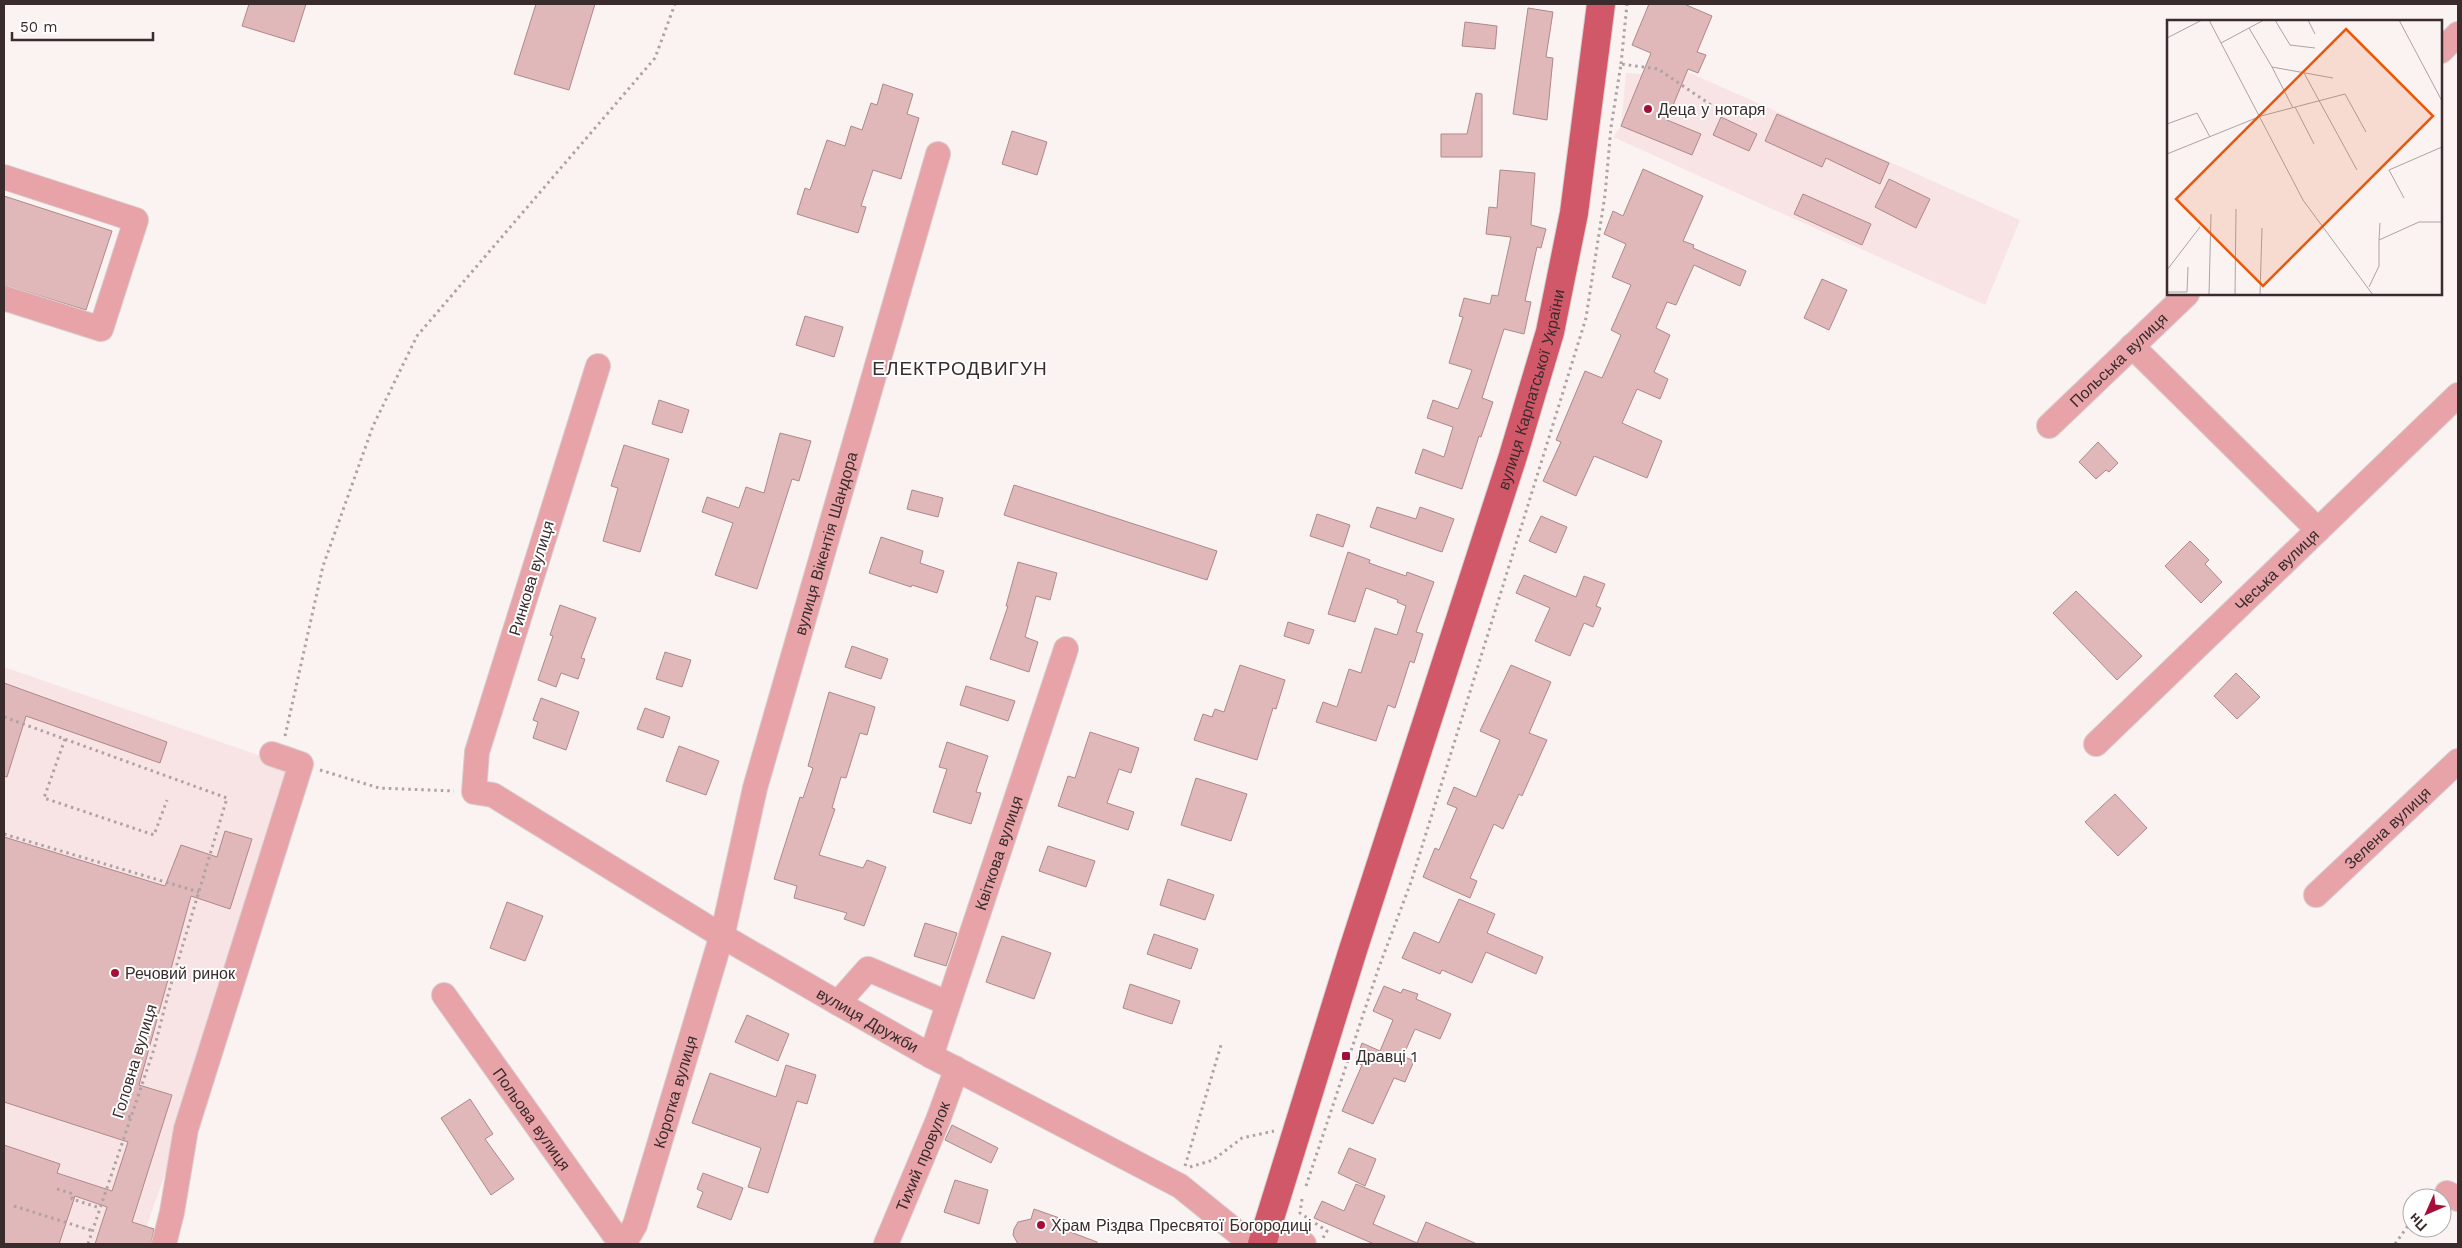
<svg xmlns="http://www.w3.org/2000/svg" width="2462" height="1248" viewBox="0 0 2462 1248" font-family="'Work Sans',sans-serif">
	<style>
		.built { fill: #f9e4e5 }
		.building { fill: #e0b8ba; stroke: #ae888a }
		.lines { fill: none; stroke-linecap: round; stroke-linejoin: round }
		.minor-casing { stroke: #d8cece; stroke-width: 26 }
		.major-casing { stroke: #d8cece; stroke-width: 30 }
		.path { stroke: #aea2a3; stroke-width: 3; stroke-dasharray: 2.5 4; stroke-linecap: butt }
		.minor { stroke: #e7a3a8; stroke-width: 24 }
		.major { stroke: #d05868; stroke-width: 28 }
		.poi-dot { fill: #a60d39; stroke: #fff; stroke-width: 2 }
		.labels { text-anchor: middle; stroke-width: 4; stroke-linejoin: round; paint-order: stroke }
		.poi-label { font-size: 16px; fill: #3a2b2c; stroke: #fff; text-anchor: start }
		.street-label { font-size: 16px; fill: #3a2b2c; stroke: #fff }
		.quarter-label { font-size: 19px; letter-spacing: 1px; fill: #3a2b2c; stroke: #fff }
		.inset-road { fill: none; stroke: #aea2a3; stroke-width: 1 }
		.view { fill: #e8590c; fill-opacity: 0.15; stroke: #e8590c; stroke-width: 2.5 }
		.inset-edge { fill: none; stroke: #3a2b2c; stroke-width: 2.5 }
	</style>
	<rect width="100%" height="100%" fill="#fbf2f2"/>
	<path class="built" d="M1661 60 2020 220 1985 305 1613 137 1621 126 1626 73 1656 75Z
		M4 667 290 766 163 1180 140 1244H4Z"/>
	<path class="building" d="M249 4H306L294 42 242 26Z
		M536 4H595L569 90 514 74Z
		M1649 4H1684L1712 16 1697 52 1706 55 1698 73 1688 69 1667 120 1701 134 1692 155 1621 126 1651 53 1632 45Z
		M1528 8 1553 12 1546 57 1553 58 1547 120 1513 114Z
		M1465 22 1497 26 1495 49 1462 46Z
		M883 84 913 94 907 114 919 118 901 179 873 170 861 206 866 207 858 233 797 214 805 188 810 190 827 140 845 146 851 126 862 130 871 103 877 105Z
		M1476 93 1482 94V157H1441V134H1467Z
		M1777 114 1889 163 1880 184 1826 158 1822 167 1765 141Z
		M1721 117 1757 134 1749 151 1713 135Z
		M1012 131 1047 142 1037 175 1002 164Z
		M1643 169 1703 196 1683 241 1694 245 1693 248 1746 271 1740 286 1694 265 1676 305 1667 302 1656 328 1670 335 1654 372 1668 379 1660 399 1637 389 1622 423 1662 441 1647 478 1594 456 1576 496 1543 481 1561 442 1556 440 1585 371 1602 378 1621 335 1611 330 1631 285 1612 277 1626 244 1604 234 1613 211 1623 216Z
		M1500 170 1535 173 1531 225 1546 229 1541 248 1537 247 1525 301 1531 302 1524 334 1504 329 1482 398 1493 402 1481 437 1479 436 1462 489 1415 473 1423 449 1444 457 1453 427 1427 418 1433 400 1458 409 1472 370 1449 363 1463 317 1459 316 1464 298 1490 304 1492 295 1498 296 1511 237 1486 234 1489 207 1497 208Z
		M1889 179 1930 199 1916 228 1875 207Z
		M1803 194 1871 224 1862 245 1794 214Z
		M4 196 112 231 86 310 4 285Z
		M1822 279 1847 290 1829 330 1804 318Z
		M805 316 843 327 834 357 796 345Z
		M659 400 689 410 682 433 652 424Z
		M780 433 811 441 799 481 792 479 757 589 715 575 733 523 702 512 707 497 739 508 746 487 764 493Z
		M2098 442 2118 463 2109 472 2106 470 2096 479 2079 462Z
		M624 445 669 459 640 552 603 541 618 488 611 486Z
		M1014 485 1217 551 1207 580 1004 515Z
		M912 490 943 498 938 517 907 509Z
		M1377 507 1416 519 1420 507 1454 519 1442 552 1370 527Z
		M1317 514 1350 525 1343 547 1310 536Z
		M1541 516 1567 527 1556 553 1529 541Z
		M881 537 923 551 920 563 944 571 937 593 912 585 911 587 869 573Z
		M2190 541 2209 560 2205 564 2222 582 2201 603 2165 566Z
		M1348 552 1370 560 1369 563 1406 576 1407 572 1434 582 1416 632 1423 634 1414 663 1410 661 1395 708 1388 705 1376 741 1316 722 1323 702 1337 707 1349 669 1361 673 1375 628 1397 635 1406 606 1397 602 1398 600 1366 588 1355 622 1328 614Z
		M1018 562 1057 573 1050 600 1036 596 1025 637 1038 642 1029 672 990 659 1008 606H1006Z
		M1524 575 1576 597 1584 576 1605 584 1596 606 1601 608 1593 627 1584 623 1570 656 1535 641 1550 608 1516 593Z
		M2076 591 2142 656 2117 680 2053 613Z
		M560 605 596 618 581 658 585 659 578 679 561 673 556 687 538 680 553 636 550 635Z
		M1288 622 1314 630 1309 644 1284 636Z
		M852 646 888 659 881 679 845 667Z
		M665 652 691 660 682 687 656 679Z
		M1240 665 1285 680 1276 709 1273 708 1257 760 1194 740 1203 714 1212 717 1215 709 1224 712Z
		M1511 665 1551 682 1529 733 1547 740 1522 796 1519 794 1503 829 1494 824 1470 878 1477 881 1470 898 1423 877 1435 848 1439 850 1457 808 1447 804 1454 787 1476 797 1500 740 1480 731Z
		M2236 673 2260 697 2237 719 2214 696Z
		M4 683 167 742 160 763 26 716 7 777 4 776Z
		M966 686 1015 701 1008 721 960 705Z
		M829 692 875 707 867 735 860 733 846 778 841 777 832 808 835 809 819 855 863 868 867 860 886 867 864 926 844 919 847 913 794 898 797 886 774 879 800 797 803 798 813 768 808 766Z
		M541 698 579 712 566 750 533 738 538 722 533 720Z
		M645 708 670 717 663 738 637 729Z
		M1090 732 1139 748 1131 773 1119 769 1107 803 1134 812 1128 830 1058 806 1068 776 1075 778Z
		M947 742 988 756 976 792 981 793 971 824 933 812 947 769 939 767Z
		M679 746 719 761 706 795 666 781Z
		M1196 778 1247 794 1231 841 1181 825Z
		M2115 794 2147 828 2118 856 2085 822Z
		M225 831 252 839 230 909 191 896 139 1085 172 1095 132 1222 154 1229 151 1244H95L107 1207 75 1196 59 1244H4V1145L60 1164 57 1173 112 1191 128 1142 4 1102V837L165 886 181 845 217 857Z
		M1048 846 1095 861 1086 887 1039 871Z
		M1168 879 1214 895 1205 920 1160 905Z
		M1459 899 1495 914 1487 933 1543 957 1536 974 1486 952 1472 983 1442 970 1440 974 1402 958 1414 932 1439 943Z
		M507 902 543 916 525 961 490 948Z
		M925 923 957 933 946 966 914 956Z
		M1154 934 1198 949 1191 969 1147 954Z
		M1002 936 1051 953 1034 999 986 982Z
		M1130 984 1180 1001 1172 1024 1123 1008Z
		M1384 986 1401 993 1403 989 1418 994 1416 999 1451 1014 1440 1039 1415 1029 1403 1056 1414 1061 1405 1082 1394 1078 1373 1124 1342 1111 1362 1065 1355 1062 1362 1043 1380 1051 1393 1020 1373 1011Z
		M747 1015 789 1034 778 1061 735 1042Z
		M786 1065 816 1075 807 1104 797 1101 768 1193 748 1187 761 1148 692 1123 710 1073 776 1097Z
		M470 1099 493 1134 485 1139 514 1179 491 1195 441 1118Z
		M952 1125 998 1148 991 1163 945 1140Z
		M1349 1148 1376 1159 1365 1186 1338 1173Z
		M703 1173 743 1188 731 1220 697 1207 703 1192 697 1189Z
		M955 1180 988 1190 979 1224 944 1212Z
		M1356 1184 1385 1196 1373 1224 1417 1243 1426 1222 1477 1244H1374L1314 1218 1322 1201 1344 1211Z
		M1034 1209 1068 1221 1065 1230 1097 1242V1244H1018L1013 1235 1014 1229 1018 1222 1031 1219Z"/>
	<g class="lines">
		<g class="minor-casing">
			<g id="minor">
				<path d="M2441 51 2458 34"/>
				<path d="M4 177 136 220 101 329 4 298"/>
				<path d="M2132 346 2318 530"/>
				<path id="s1" d="M598 366 477 752 474 792 493 795 722 936 838 1003 931 1056 1180 1186 1243 1237 1278 1239 1304 1244"/>
				<path id="s2" d="M2049 426 2187 294"/>
				<path id="s3" d="M2096 744 2458 395"/>
				<path id="s4" d="M2316 895 2458 761"/>
				<path id="s5" d="M444 995 621 1244"/>
				<path d="M838 1003 868 969 947 1003"/>
				<path id="s6" d="M931 1056 1066 649"/>
				<path d="M2447 1193 2458 1199"/>
				<path d="M164 1244 172 1212 186 1129 301 764 272 754"/>
				<path id="s7" d="M624 1244 635 1225 724 928 755 788 938 154"/>
				<path id="s8" d="M886 1244 938 1120 953 1079 955 1068"/>
			</g>
		</g>
		<g class="major-casing">
			<g id="major">
				<path id="s9" d="M1262 1244 1352 953 1513 456 1550 332 1574 213 1601 4"/>
			</g>
		</g>
		<path class="path" d="M1621 64 1627 4
			M4 717 227 798 169 991 154 1049 88 1244
			M285 736 323 566 373 426 417 336 655 58 675 4
			M65 739 44 798 154 835 167 800
			M320 770 379 788 454 791
			M4 834 199 892
			M122 1114 131 1117
			M1185 1166 1221 1045
			M1190 1167 1213 1160 1242 1138 1274 1131
			M1306 1186 1379 967 1411 882 1586 318 1605 195 1611 127 1621 64 1658 69 1714 107
			M57 1189 73 1194 72 1199 100 1208
			M1302 1199 1300 1213 1327 1231 1323 1238
			M14 1206 93 1231
			M2395 1244 2412 1220"/>
		<use href="#minor" class="minor"/>
		<use href="#major" class="major"/>
	</g>
	<g class="poi-dot">
		<circle cx="1648" cy="109" r="5"/>
		<circle cx="115" cy="973" r="5"/>
		<rect x="1341" y="1051" width="10" height="10" rx="2.5"/>
		<circle cx="1041" cy="1225" r="5"/>
	</g>
	<g class="labels">
		<g class="poi-label">
			<text x="1658" y="115">Деца у нотаря</text>
			<text x="125" y="979">Речовий ринок</text>
			<text x="1356" y="1062">Дравці 1</text>
			<text x="1051" y="1231">Храм Різдва Пресвятої Богородиці</text>
		</g>
		<g class="street-label">
			<text dy="6" stroke="none"><textPath href="#s2" startOffset="96">Польська вулиця</textPath></text>
			<text dy="6" stroke="none"><textPath href="#s9" startOffset="896">вулиця Карпатської України</textPath></text>
			<text dy="6" stroke="none"><textPath href="#s7" startOffset="730">вулиця Вікентія Шандора</textPath></text>
			<text dy="6" stroke="none"><textPath href="#s3" startOffset="251">Чеська вулиця</textPath></text>
			<text transform="translate(531 578) rotate(-73)" y="6">Ринкова вулиця</text>
			<text dy="6" stroke="none"><textPath href="#s4" startOffset="98">Зелена вулиця</textPath></text>
			<text dy="6" stroke="none"><textPath href="#s6" startOffset="214">Квіткова вулиця</textPath></text>
			<text dy="6" stroke="none"><textPath href="#s1" startOffset="901">вулиця Дружби</textPath></text>
			<text transform="translate(134 1061) rotate(-73)" y="6">Головна вулиця</text>
			<text dy="6" stroke="none"><textPath href="#s7" startOffset="161">Коротка вулиця</textPath></text>
			<text dy="6" stroke="none"><textPath href="#s5" startOffset="152">Польова вулиця</textPath></text>
			<text dy="6" stroke="none"><textPath href="#s8" startOffset="95">Тихий провулок</textPath></text>
		</g>
		<g class="quarter-label">
			<text x="960" y="375">ЕЛЕКТРОДВИГУН</text>
		</g>
	</g>
	<g transform="translate(2167 20)">
		<rect width="275" height="275" fill="#fbf2f2"/>
		<path class="inset-road" d="M42 0 136 180 206 275M108 0 123 25 148 28M141 0 148 14M232 0 275 81M82 8 105 47 166 58M0 18 35 0M54 23 97 0M105 47 126 88M137 53 190 150M128 87 147 124M0 104 30 93 43 117M0 134 94 96 178 74 199 112M237 178 222 150 275 127M212 220 213 203M0 250 33 207M202 267 212 246V220L252 202H275M0 272H20L21 247M42 275 44 194M68 275 69 189M70 275H119M93 275 95 208"/>
		<path class="view" d="M179 9 266 96 96 266 9 179Z"/>
		<rect width="275" height="275" class="inset-edge"/>
	</g>
	<rect width="2462" height="1248" fill="none" stroke="#3a2b2c" stroke-width="10"/>
	<g transform="translate(2427 1213) rotate(225)"><circle r="24" fill="#ffffff" stroke="#b0aaab"/>
	<path d="M0-4L9 19L0 12L-9 19Z" fill="#a60d39"/>
	<text y="-8" font-size="14" font-weight="bold" text-anchor="middle" fill="#3a2b2c">Пн</text>
	</g>
	<path d="M12 32v8h141v-8" fill="none" stroke="#3a2b2c" stroke-width="2.5"/>
	<text x="20" y="32" font-size="15" fill="#3a2b2c" stroke="#ffffff" stroke-width="4" paint-order="stroke">50 m</text>
</svg>
